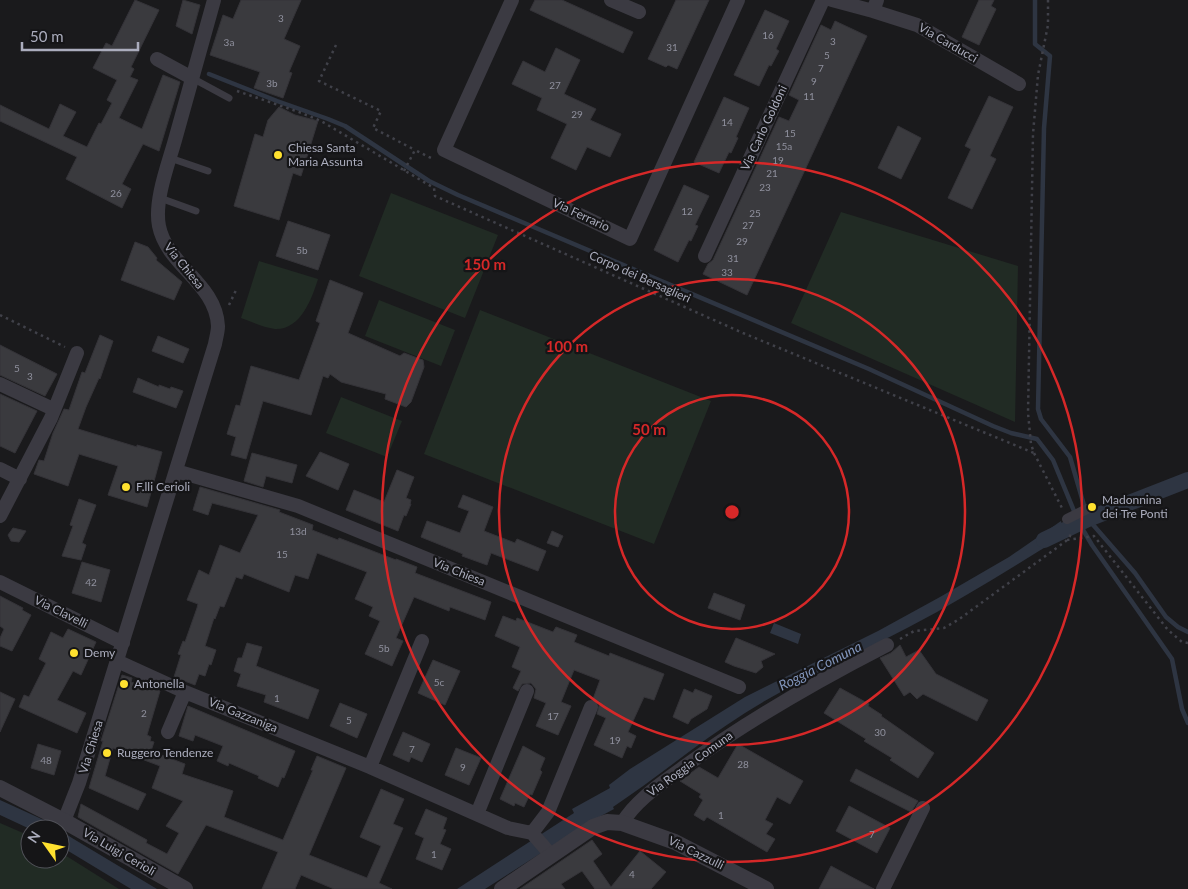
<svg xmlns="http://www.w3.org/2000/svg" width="1188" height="889" viewBox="0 0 1188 889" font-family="Lato,sans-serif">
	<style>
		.green { fill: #212b24 }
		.water { fill: #2e3542 }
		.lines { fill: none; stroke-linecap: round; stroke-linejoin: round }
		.stream { stroke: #2e3542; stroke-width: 4.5 }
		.canal { stroke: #2e3542; stroke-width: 16 }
		.building { fill: #3a3a3e; stroke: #343338 }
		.path { stroke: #404149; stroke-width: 2.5; stroke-dasharray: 2.5 4; stroke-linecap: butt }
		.service { stroke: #3b3a42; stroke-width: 7 }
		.pedestrian { stroke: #3b3a42; stroke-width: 10 }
		.minor { stroke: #3b3a42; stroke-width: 14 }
		.tertiary { stroke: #3b3a42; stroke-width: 16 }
		.ring { fill: none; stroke: #d62828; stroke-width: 2.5 }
		.poi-dot { fill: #ffe12f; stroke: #151517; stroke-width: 2 }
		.labels { text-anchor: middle; stroke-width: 4.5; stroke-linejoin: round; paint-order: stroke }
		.number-label { font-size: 10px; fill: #8f909d }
		.street-label { font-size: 12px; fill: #abadbd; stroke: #151517 }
		.poi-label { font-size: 12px; fill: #abadbd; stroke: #151517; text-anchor: start }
		.water-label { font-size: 14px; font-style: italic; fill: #8094ba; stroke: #151517 }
		.centre { fill: #d62828; stroke: #151517; stroke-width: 2.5 }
		.ring-label { font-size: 15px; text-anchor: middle; font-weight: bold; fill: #d62828; stroke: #151517; stroke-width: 4.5; stroke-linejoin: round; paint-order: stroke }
	</style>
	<rect width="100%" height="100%" fill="#1a1a1c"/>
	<path class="green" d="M391 193 498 235 465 318 359 276Z
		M841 212 1018 266 1015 422 791 323Z
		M259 261 318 279C312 298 301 330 275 329 264 328 252 322 241 318Z
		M379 300 455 330 441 366 365 336Z
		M480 310 711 401 654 544 424 454Z
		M341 397 402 421 387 457 326 433Z
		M0 823 30 836V859H60V852L119 889H0Z"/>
	<path class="water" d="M1061 521 1064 533 1062 537C1011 568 961 600 909 627 854 656 797 680 745 713 699 742 658 777 613 807L614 809 588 823 485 889H457L574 813 572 809 610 788 609 785 630 769 745 697 878 631 940 597 1009 557Z
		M774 623 801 634 798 644 770 633Z
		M0 800 46 821 58 829H30L0 815Z
		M60 830 72 838 157 889H131L60 846Z"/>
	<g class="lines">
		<path class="stream" d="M1035 0V44L1050 56 1044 128 1038 409 1041 419 1070 457 1088 519 1135 573 1166 617 1178 627 1188 632
			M209 74 277 101 328 119 345 126 429 181 458 195 869 369 993 426 1011 433 1037 439 1053 460 1079 523 1092 545 1172 659 1182 709 1188 723"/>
		<path class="canal" d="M1044 540 1088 519 1188 480"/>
	</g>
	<path class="building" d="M135 0 159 10 131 67 134 69 130 77 138 80 119 118 142 129 163 75 180 82 159 151 143 144 122 184 131 189 122 208 66 179 77 157 0 121V105L49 129 60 104 76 112 63 136 87 147 99 123 101 124 112 103 107 100 117 80 93 68 106 43 112 46Z
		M183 0 200 5 192 34 176 26Z
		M241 0H301L284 39 300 46 289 72 292 73 283 98 254 88 260 72 210 55 223 15 233 19Z
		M535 0H562L633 32 623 53 530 10Z
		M676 0H709L677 69 668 65 666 67 648 59Z
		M979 0H994L991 6 996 9 979 45 962 37Z
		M765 10 789 21 776 49 779 51 771 66 769 65 759 86 734 75Z
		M835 21 867 36 747 295 703 274 708 264 713 260 779 117 789 121 799 100 789 95 821 25 831 30Z
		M556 48 580 60 564 94 596 109 590 120 621 134 610 157 587 147 576 170 551 158 567 124 537 110 542 98 512 84 523 61 545 72Z
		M989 96 1013 107 990 156 996 159 972 209 948 198 971 149 965 146Z
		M724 97 749 108 736 137 738 138 731 153 729 152 719 173 694 162Z
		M279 107 295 115 318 121 301 176 293 173 279 220 234 206 255 134 263 137 268 120Z
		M898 126 921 138 901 179 878 168Z
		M684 185 709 196 695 225 698 226 691 241 689 240 678 262 654 250Z
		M288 221 330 235 318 270 276 256Z
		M135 242 148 247 157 258 156 260 182 282 174 300 121 280Z
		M330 280 363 293 348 333 400 356 404 353 423 360 424 367 411 402 406 407 385 399 386 394 341 382 330 374 328 378 323 376 311 415 263 401 246 459 231 455 236 437 227 434 236 405 240 406 251 366 299 380 320 323 316 321Z
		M100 335 113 341 100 379 99 378 86 407 78 429 137 447V445L162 452 147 507 108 495 118 466 79 454 68 486 34 474 39 460 44 461 53 433 64 409 69 410 82 372 85 373Z
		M158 336 189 349 183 363 152 351Z
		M0 345 57 374 45 396 0 375Z
		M138 378 159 387V385L170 389 171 387 183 391 176 408 133 392Z
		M0 394 37 411 15 453 0 446Z
		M320 452 349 464 338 490 306 476Z
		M252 453 297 465 292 483 266 476 263 487 244 481Z
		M397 470 414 477 406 498 411 500 410 504H411L406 516 404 515 398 531 346 510 354 490 384 502Z
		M200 487 280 510 279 512 313 525 312 530 338 540 339 538 396 560V559L417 567 415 573 491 602 485 620 450 607 449 611 414 597 396 638 403 641 392 666 365 654 380 621 369 616 373 607 355 599 367 572 317 553 308 579 295 575 289 592 244 574 242 579 236 577 224 607 220 606 215 619 214 618 205 646 216 650 211 665 209 664 205 676 199 674 195 685 174 677 181 655 178 654 183 641 185 642 197 608 198 604 187 600 199 570 209 575 220 545 240 553 258 515 212 503 208 515 193 510Z
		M463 495 493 507 484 531 515 543 517 539 546 551 538 571 491 553 487 565 462 556 463 554 421 537 427 521 460 533 469 511 458 507Z
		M79 499 96 505 82 543 86 545 81 560 62 556 73 526 70 525Z
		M13 528 26 531 19 542 11 541 8 535Z
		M552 531 563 536 558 547 547 543Z
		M82 562 110 570 101 602 72 593Z
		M714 593 745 605 740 620 708 608Z
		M0 596 23 608 22 610 31 615 12 651 0 646V638L4 629 0 626Z
		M503 616 516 621 517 618 553 632 556 627 577 635 574 642 609 656 610 653 664 674 654 700 644 697 628 732 636 736 631 748 627 746 622 758 594 745 606 718 597 714 600 702 593 699 600 680 574 670 561 702 571 706 558 735 536 726 546 703 534 698 536 689 531 683 522 684 518 691 513 688 521 671 512 667 520 647 495 636Z
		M68 629 96 642 81 675 73 671 57 700 86 713 77 733 19 707 24 695 29 697 46 663 39 659 51 632 63 638Z
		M736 638 775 654 761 661 763 667 756 673 734 666 725 662Z
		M247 643 262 647 256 666 319 690 308 719 264 702 266 695 237 686 241 674 234 671 238 658H242Z
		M900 645 906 657 919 650 936 674 988 700 977 721 923 694 917 699 910 692 904 696 880 658 891 653Z
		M433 660 460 671 445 705 418 693Z
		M122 675 132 678 131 682 160 691 147 735 151 737 150 741 154 742 151 751 185 764 182 774 233 791 224 817 283 840 313 770H311L317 756 346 768 309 855 367 878 381 846 360 837 381 789 404 799 393 824 403 828 379 883 392 889H334L301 875 295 889H262L278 852 206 825 178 874 78 817 81 804 147 840 146 843 167 854 179 833 166 826 183 801 152 788 160 766 113 748 105 776 146 794 138 810 89 788 103 741H101Z
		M840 688 869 704 868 706 882 715 881 716 934 753 918 778 890 760 892 758 864 741 866 739 824 713Z
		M684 689 693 693 695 689 712 696 707 709 691 719 688 724 673 717Z
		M0 692 15 699 0 732Z
		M340 703 367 714 357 738 330 726Z
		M188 706 295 751 284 778 282 777 278 787 258 778 259 776 229 763 228 766 217 761 223 746 195 735 193 741 179 736Z
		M403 732 430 744 422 762 411 757 409 762 393 755Z
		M38 744 61 751 54 775 31 768Z
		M738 744 803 781 790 804 777 797 765 820 773 824 766 834 775 839 767 852 707 817 704 821 694 815 703 800 699 797 701 794 680 781 699 767 718 778Z
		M523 746 545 758 540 770 542 772 532 795 530 794 524 807 515 803 514 806 500 799Z
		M456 748 481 758 469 785 445 775Z
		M856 769 918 801 911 812 850 781Z
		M849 806 890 828 877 853 836 831Z
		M426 809 447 818 443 829 446 830 440 844 451 849 442 870 416 859 424 838 415 834Z
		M592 840 602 854 593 861 611 887 640 851 666 872 651 889H595L582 871 561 884 565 889H520Z
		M831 866 874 889H819Z"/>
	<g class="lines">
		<path class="path" d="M1048 0V25L1038 75 1033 134 1028 413 1031 444 1034 453 1062 508
			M336 45 319 81 381 111 373 128 415 150
			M237 91 299 112 321 121 434 188 435 196 743 333 1034 453
			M404 171 415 150 433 159
			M229 305 237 288
			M0 315 65 347
			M1067 540 1094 536 1168 630 1182 642 1188 643
			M900 639 914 631 944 628 958 620 1066 541 1070 536V532"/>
		<path class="service" d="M192 78 229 98
			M170 158 208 171
			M160 198 196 211"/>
		<path class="pedestrian" d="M1067 519 1087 509"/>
		<path class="minor" d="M512 0 444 150 630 239 738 0
			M611 0 639 12
			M832 0 873 11 877 0
			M873 11 917 25 1019 84
			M157 59 192 78
			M705 256 823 0
			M0 384 53 409
			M0 469 20 479
			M176 471 298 506 739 687
			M0 516 51 418 77 353
			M0 582 123 643
			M117 661 185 692 370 767 508 828 532 833 551 855
			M168 732 185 692
			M370 767 422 641
			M477 814 527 691
			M64 821 79 783 215 344C216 338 218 332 218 326 216 283 167 266 159 226 154 201 168 165 175 140 188 93 201 47 214 0
			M622 823C637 799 661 784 684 767 748 720 817 681 887 645
			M532 833 548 812 591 707
			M883 889 923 808"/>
		<path class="tertiary" d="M0 788 64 821 185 889
			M502 889 593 827 607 822 622 823 675 842 766 889"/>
	</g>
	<g class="ring">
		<circle cx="732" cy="512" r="117"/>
		<circle cx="732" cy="512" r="233"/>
		<circle cx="732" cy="512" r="350"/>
	</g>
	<g class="poi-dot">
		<circle cx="278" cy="155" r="5"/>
		<circle cx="126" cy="487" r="5"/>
		<circle cx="1092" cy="507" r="5"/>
		<circle cx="74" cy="653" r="5"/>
		<circle cx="124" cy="684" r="5"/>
		<circle cx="107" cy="753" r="5"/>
	</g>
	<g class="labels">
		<g class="number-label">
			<text x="281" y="22">3</text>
			<text x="768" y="39">16</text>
			<text x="833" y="45">3</text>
			<text x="229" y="46">3a</text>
			<text x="672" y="51">31</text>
			<text x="827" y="59">5</text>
			<text x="821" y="72">7</text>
			<text x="814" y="85">9</text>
			<text x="272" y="87">3b</text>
			<text x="555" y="89">27</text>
			<text x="809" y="100">11</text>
			<text x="577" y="118">29</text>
			<text x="727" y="126">14</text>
			<text x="790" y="137">15</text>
			<text x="784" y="150">15a</text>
			<text x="778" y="164">19</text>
			<text x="772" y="177">21</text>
			<text x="765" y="191">23</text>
			<text x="116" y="197">26</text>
			<text x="687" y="215">12</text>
			<text x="755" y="217">25</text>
			<text x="748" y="229">27</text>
			<text x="742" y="245">29</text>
			<text x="302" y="254">5b</text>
			<text x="733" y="262">31</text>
			<text x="727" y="276">33</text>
			<text x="17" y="372">5</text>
			<text x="30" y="380">3</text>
			<text x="298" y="535">13d</text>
			<text x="282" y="558">15</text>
			<text x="91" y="586">42</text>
			<text x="384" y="652">5b</text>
			<text x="439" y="686">5c</text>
			<text x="277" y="702">1</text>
			<text x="144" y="717">2</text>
			<text x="553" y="720">17</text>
			<text x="349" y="724">5</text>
			<text x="880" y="736">30</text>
			<text x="615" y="744">19</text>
			<text x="412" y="753">7</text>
			<text x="46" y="764">48</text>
			<text x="743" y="768">28</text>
			<text x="463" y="771">9</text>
			<text x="721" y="819">1</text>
			<text x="872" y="838">7</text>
			<text x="434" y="858">1</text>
			<text x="632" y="878">4</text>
		</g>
		<g class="street-label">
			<text transform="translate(948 43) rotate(30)" y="4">Via Carducci</text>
			<text transform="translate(764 128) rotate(-65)" y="4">Via Carlo Goldoni</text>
			<text transform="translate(581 215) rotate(25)" y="4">Via Ferrario</text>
			<text transform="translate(184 266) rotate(51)" y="4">Via Chiesa</text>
			<text transform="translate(640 277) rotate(24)" y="4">Corpo dei Bersaglieri</text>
			<text transform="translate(459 572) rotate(22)" y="4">Via Chiesa</text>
			<text transform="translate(61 612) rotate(26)" y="4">Via Clavelli</text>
			<text transform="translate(243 715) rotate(22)" y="4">Via Gazzaniga</text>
			<text transform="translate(91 747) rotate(-73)" y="4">Via Chiesa</text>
			<text transform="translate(690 764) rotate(-36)" y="4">Via Roggia Comuna</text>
			<text transform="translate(119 852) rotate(30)" y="4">Via Luigi Cerioli</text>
			<text transform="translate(696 853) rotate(26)" y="4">Via Cazzulli</text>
		</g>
		<g class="poi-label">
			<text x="288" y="152">Chiesa Santa<tspan x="288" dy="14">Maria Assunta</tspan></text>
			<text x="136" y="491">F.lli Cerioli</text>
			<text x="1102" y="504">Madonnina<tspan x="1102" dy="14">dei Tre Ponti</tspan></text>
			<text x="84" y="657">Demy</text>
			<text x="134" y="688">Antonella</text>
			<text x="117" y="757">Ruggero Tendenze</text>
		</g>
		<g class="water-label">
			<text transform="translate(820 666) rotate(-27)" y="5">Roggia Comuna</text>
		</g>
	</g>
	<circle cx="732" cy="512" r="8" class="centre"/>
	<g class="ring-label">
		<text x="485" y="270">150 m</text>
		<text x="567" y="352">100 m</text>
		<text x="649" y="435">50 m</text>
	</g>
	<g transform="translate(45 844) rotate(303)"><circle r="24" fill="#151517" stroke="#515259"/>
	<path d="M0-4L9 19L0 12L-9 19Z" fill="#ffe12f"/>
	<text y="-8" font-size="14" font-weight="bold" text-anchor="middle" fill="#abadbd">N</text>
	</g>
	<path d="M22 42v8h116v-8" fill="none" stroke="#abadbd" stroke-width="2.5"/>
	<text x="30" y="42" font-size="15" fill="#abadbd" stroke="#151517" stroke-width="4" paint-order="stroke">50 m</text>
</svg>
